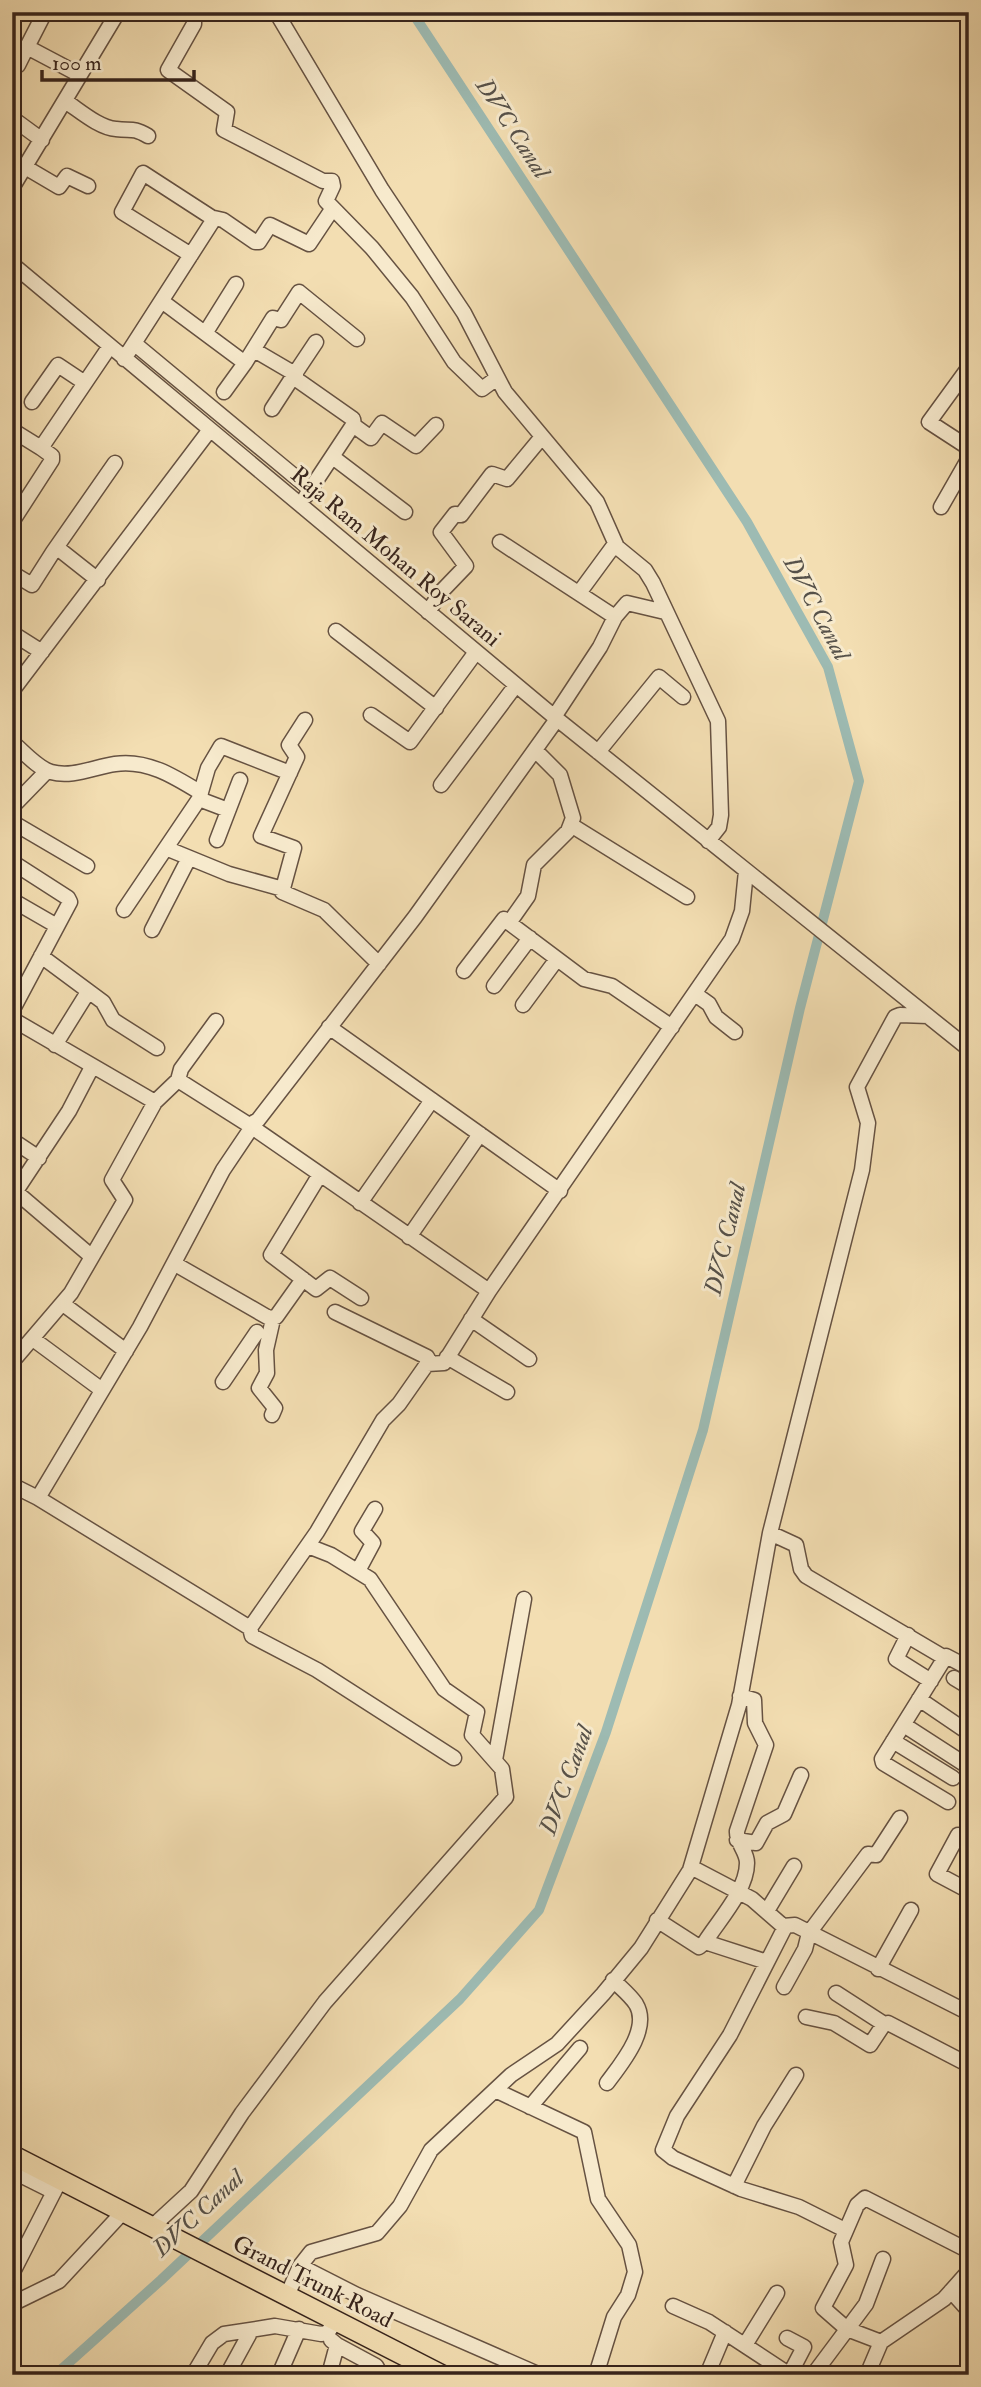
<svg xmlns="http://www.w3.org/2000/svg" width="981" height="2387" viewBox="0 0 981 2387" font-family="'IM FELL Double Pica',serif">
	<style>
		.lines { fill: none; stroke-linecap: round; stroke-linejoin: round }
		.canal { stroke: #9dbbb3; stroke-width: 10 }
		.minor-casing { stroke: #665242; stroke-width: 17 }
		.major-casing { stroke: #37241c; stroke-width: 22 }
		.minor { stroke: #f7eacd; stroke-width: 14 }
		.major { stroke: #f3deb2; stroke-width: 19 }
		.labels { text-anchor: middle; stroke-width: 6; stroke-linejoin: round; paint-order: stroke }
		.street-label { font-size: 23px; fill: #37241c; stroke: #f7eacd }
		.water-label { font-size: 24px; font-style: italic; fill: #565149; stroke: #f7eacd }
	</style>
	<rect width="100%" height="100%" fill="#f3deb2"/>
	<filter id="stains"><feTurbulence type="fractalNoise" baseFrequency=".00286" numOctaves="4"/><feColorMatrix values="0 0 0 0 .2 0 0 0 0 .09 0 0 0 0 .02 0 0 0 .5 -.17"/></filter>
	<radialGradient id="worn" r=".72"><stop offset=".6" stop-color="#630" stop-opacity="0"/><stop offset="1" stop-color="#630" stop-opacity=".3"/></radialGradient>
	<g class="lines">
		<path class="canal" d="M55 2375 161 2280 460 1999 539 1910 606 1732 703 1430 800 1008 859 781 828 667 747 522 412 12"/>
		<g class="minor-casing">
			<path id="minor" d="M45 12 27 47 80 75
				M188 12 194 17V24L168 70 227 112 224 130 323 181H332L333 186 326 201 372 248 412 297 454 362 482 389 497 378
				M276 12 382 190 464 313 505 392 597 502 617 547 645 570 653 583 718 721 721 815 719 827 708 841
				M12 65H18L27 47
				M65 101C79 110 99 128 116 129 132 131 132 127 148 136
				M12 118 42 140
				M25 167 59 187 67 176 88 186
				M12 188 118 12
				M214 218 223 220 255 242H259L270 225 309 244 333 208
				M12 264 557 719 969 1049
				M163 302 245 363 273 318 281 320 299 292 357 339
				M206 332 236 284
				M316 342 296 372V379L353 419 354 425
				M135 344 311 490
				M254 350 295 374
				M124 359 214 219 143 173 122 212 191 255
				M969 367 929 422 969 448
				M224 392 245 363
				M32 402 58 365 85 383
				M272 409 296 372
				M12 430 41 448
				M334 458 405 512
				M306 496 353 425 371 438 382 423 416 446 436 425
				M941 507 969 458
				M12 522 52 460V456L41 448 110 346
				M500 542 615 617 600 647 554 717
				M53 552 115 463
				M12 573 32 585 53 552 60 550 98 580
				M579 593 615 544
				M428 612 441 592 466 566 441 532 455 514 461 515 492 474 507 479 541 438
				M615 617 627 603 665 612
				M336 631 436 708
				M12 633 42 652
				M12 691 209 431
				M371 715 410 742 476 652
				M305 720 289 745 297 757 261 836 294 848 282 892 324 910 379 964
				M12 742C23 751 37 768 51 772 72 778 94 767 115 764 147 759 175 777 201 793
				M598 752 659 677 683 697
				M441 785 516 685
				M199 799 228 810
				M12 807 47 771
				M12 822 87 866
				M571 825 687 897
				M217 840 240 780
				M168 849 229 874 283 889
				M12 862 68 898 70 902 12 1011
				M12 900 57 926
				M124 910 199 799 208 768 221 746 290 773
				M509 923 528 896 534 865 568 831 573 818 560 775 535 750
				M152 930 189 858
				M41 956 103 1002 113 1020 157 1048
				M464 971 504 919 584 979 612 986 672 1027
				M494 986 530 938
				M695 994 709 1004 716 1017 735 1032
				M523 1005 557 959
				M12 1019 155 1102
				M329 1027 560 1191
				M55 1045 88 992
				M178 1080 181 1069 216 1021
				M249 1125 489 1291
				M252 1127 223 1170 140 1327 38 1498 250 1628 317 1532 383 1420 399 1404 427 1364 444 1363 489 1291 732 939 742 911 746 871
				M12 1140 39 1158
				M319 1176 271 1255 316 1289 330 1278 361 1298
				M16 1192 91 1256
				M12 1197 69 1111 92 1067
				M360 1203 432 1100
				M409 1237 480 1134
				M175 1264 269 1318 276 1317 303 1279
				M63 1304 126 1351
				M335 1312 427 1357 430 1363
				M471 1319 529 1359
				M33 1339 102 1390
				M447 1357 507 1392
				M12 1362 71 1293 125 1200 112 1180 155 1102 178 1080 249 1125 258 1120 415 917 557 719
				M223 1382 257 1332
				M272 1415 275 1408 259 1388 267 1373 266 1350 273 1319
				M12 1485 38 1498
				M770 1533 796 1545 801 1569 806 1576 945 1658
				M358 1571 373 1543 362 1531 375 1509
				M250 1628 252 1636 317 1670 454 1758
				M908 1635 896 1659 931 1681
				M954 1678 969 1687
				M919 1699 969 1733
				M904 1725 969 1767
				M893 1741 953 1778
				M495 1760 524 1599
				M948 1802 883 1763 882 1759 946 1656 969 1668
				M958 1835 937 1874 969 1891
				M737 1840 756 1843 767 1823 784 1814 801 1775
				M691 1867 752 1899 783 1926 795 1925 969 2013
				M767 1911 794 1866
				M657 1920 699 1947 705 1942 767 1962
				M785 1927 730 2035 677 2116 663 2150 673 2158 741 2189 799 2207 845 2230
				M705 1942C719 1920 747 1890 747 1863 747 1851 736 1843 737 1831L766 1745 755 1723 754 1700 740 1696
				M878 1969 911 1910
				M784 1987 805 1949 809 1933 868 1854 876 1855 900 1818
				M836 1993 884 2024
				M806 2017 834 2023 870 2045 884 2024 888 2023 969 2065
				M607 2083C621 2064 651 2029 636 2004 630 1995 621 1988 613 1980
				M495 2090 584 2132 598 2199 629 2245 635 2272 628 2295 614 2317 596 2375
				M530 2107 580 2048
				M12 2171 54 2192
				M734 2186 764 2126 796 2075
				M153 2226 191 2191 242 2113 325 2002 506 1797 502 1769 472 1735 477 1712 444 1689 370 1579 331 1555 308 1546
				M969 2251 865 2198 857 2205 841 2242 846 2265 823 2308 847 2329 881 2342 944 2299 969 2271
				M300 2266 357 2295 540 2375
				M12 2274 60 2180
				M951 2291 969 2311
				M287 2296 300 2266 311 2252 377 2233 400 2206 431 2150 511 2075 557 2044 603 1994 641 1948 690 1870 739 1705 770 1533 862 1170 868 1123 857 1087 895 1017 900 1015 928 1016
				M12 2304 59 2281 124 2211
				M673 2306 709 2322 790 2375
				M787 2338 804 2347 792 2370 794 2375
				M337 2345 376 2366 381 2375
				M745 2345 777 2293
				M193 2375 212 2343 224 2334 275 2326 321 2334 327 2333 336 2321
				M227 2375 251 2331
				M279 2375 299 2329
				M329 2375 337 2345 331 2340
				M707 2375 725 2332
				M813 2375 866 2304 883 2259
				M867 2375 881 2342"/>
		</g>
		<g class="major-casing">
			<path id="major" d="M12 2155 442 2375"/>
		</g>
		<use href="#minor" class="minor"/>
		<use href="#major" class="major"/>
	</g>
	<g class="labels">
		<g class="street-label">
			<text transform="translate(396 556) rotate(40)" y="8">Raja Ram Mohan Roy Sarani</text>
			<text transform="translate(313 2281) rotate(27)" y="8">Grand Trunk Road</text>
		</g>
		<g class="water-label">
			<text transform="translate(513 128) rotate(57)" y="8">DVC Canal</text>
			<text transform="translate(817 608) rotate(62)" y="8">DVC Canal</text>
			<text transform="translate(725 1239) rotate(-77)" y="8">DVC Canal</text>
			<text transform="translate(566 1780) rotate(-70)" y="8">DVC Canal</text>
			<text transform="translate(198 2213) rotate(-43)" y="8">DVC Canal</text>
		</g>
	</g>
	<rect width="981" height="2387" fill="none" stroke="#f3deb2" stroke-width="42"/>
	<rect x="14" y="14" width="953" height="2359" fill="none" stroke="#37241c" stroke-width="3.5"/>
	<rect x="21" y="21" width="939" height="2345" fill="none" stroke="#37241c" stroke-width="2"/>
	<path d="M42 70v10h152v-10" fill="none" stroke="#37241c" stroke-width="3.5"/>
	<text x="52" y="70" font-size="21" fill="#37241c" stroke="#f7eacd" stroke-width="5" paint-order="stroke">100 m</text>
	<rect width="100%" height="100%" filter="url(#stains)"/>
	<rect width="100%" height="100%" fill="url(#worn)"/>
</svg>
